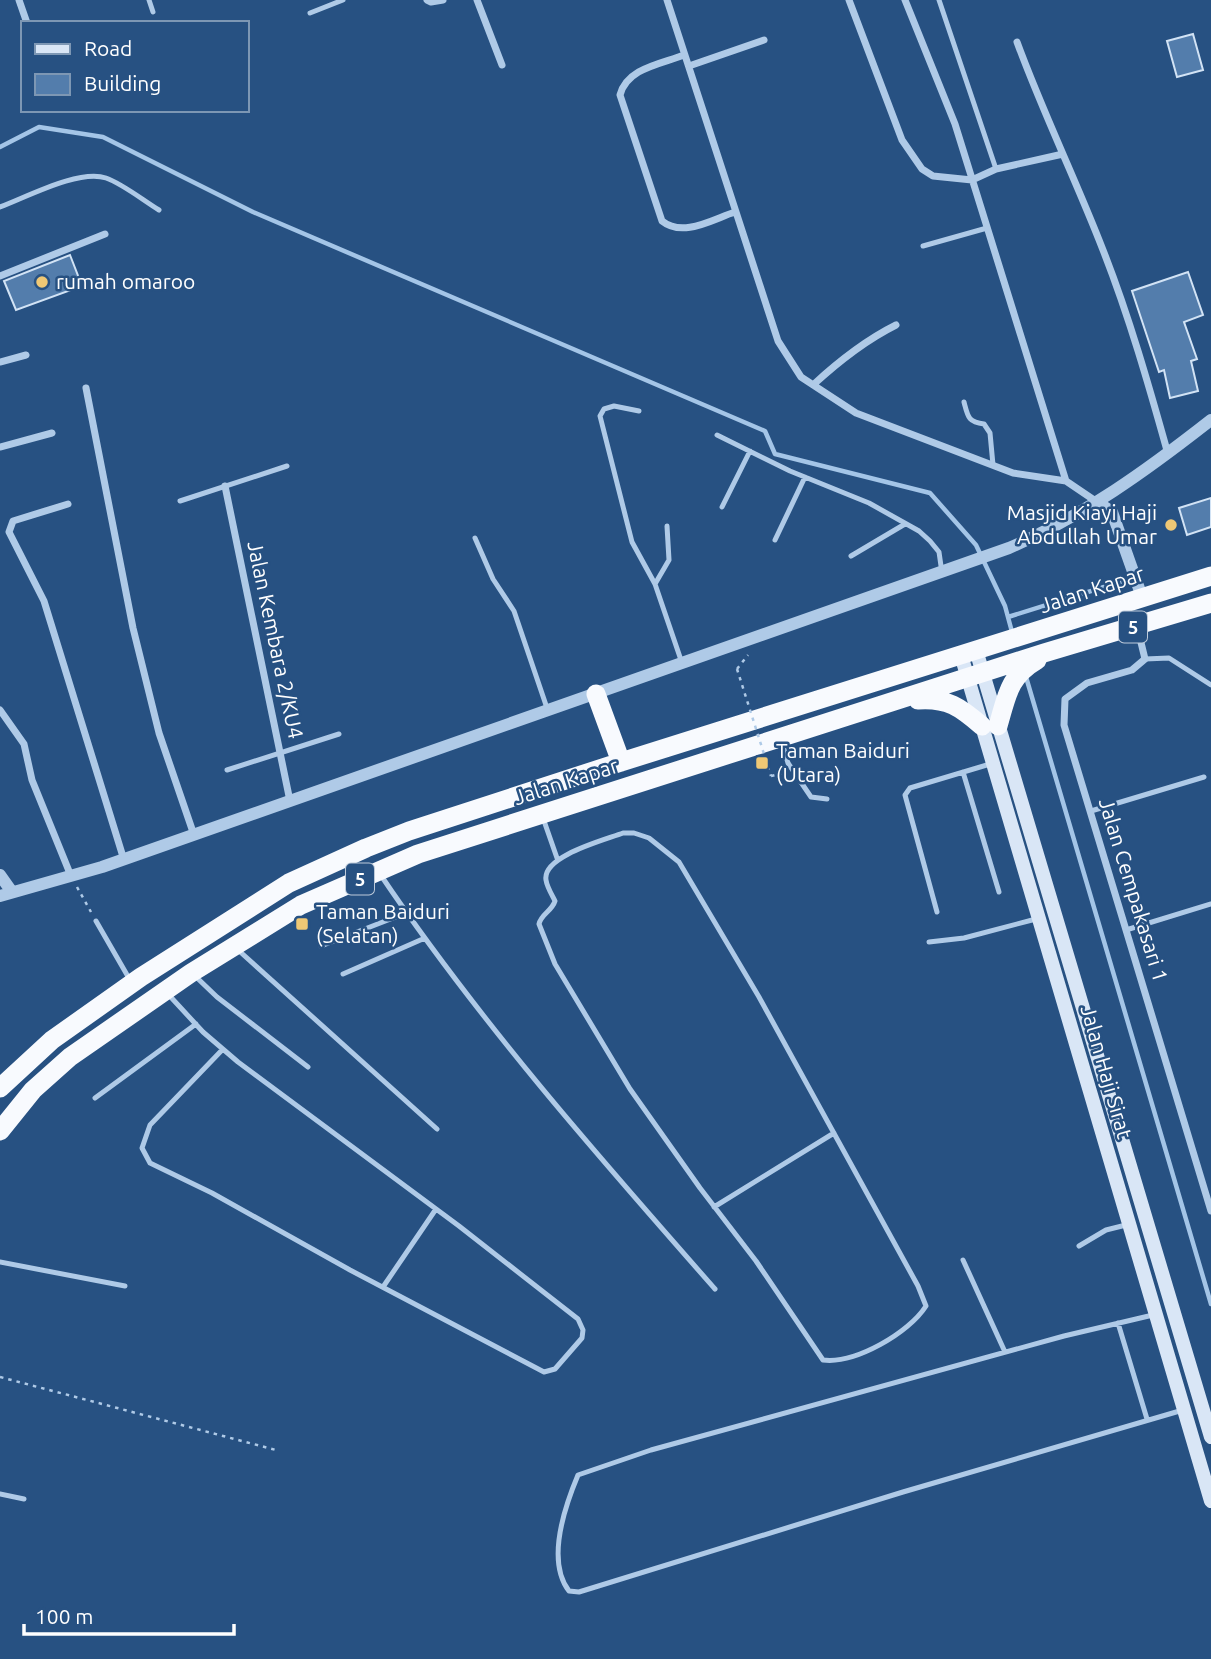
<svg xmlns="http://www.w3.org/2000/svg" width="1211" height="1659" viewBox="0 0 1211 1659" font-family="Ubuntu,sans-serif">
	<style>
		.lines { fill: none; stroke-linecap: round; stroke-linejoin: round }
		.stream { stroke: #a4c5e7; stroke-width: 4.5 }
		.building { fill: #537dac; stroke: #d2e3f5; stroke-width: 2 }
		.path { stroke: #afcae7; stroke-width: 2.5; stroke-dasharray: 3.5 5; stroke-linecap: butt }
		.service { stroke: #afcae7; stroke-width: 5 }
		.minor { stroke: #afcae7; stroke-width: 7 }
		.tertiary { stroke: #afcae7; stroke-width: 12 }
		.secondary { stroke: #d9e6f6; stroke-width: 14 }
		.trunk { stroke: #f8fafe; stroke-width: 19 }
		.path-bridge { stroke: #afcae7; stroke-width: 2.5; stroke-dasharray: 3.5 5; stroke-linecap: butt }
		.poi-dot { fill: #efc875; stroke: #275182; stroke-width: 2.5 }
		.labels { text-anchor: middle; stroke-width: 5; stroke-linejoin: round; paint-order: stroke }
		.shield { fill: #275182; stroke: #becbda; stroke-width: 2 }
		.shield-label { font-size: 19px; font-weight: bold; fill: #fff }
		.poi-label { font-size: 21px; fill: #fff; stroke: #275182; text-anchor: start }
		.street-label { font-size: 21px; fill: #fff; stroke: #275182 }
	</style>
	<rect width="100%" height="100%" fill="#275182"/>
	<g class="lines">
		<path class="stream" d="M0 147 39 127 103 137 253 212 765 431 775 454 930 493 976 545 1005 606 1012 632
			M1008 617 1123 581
			M1026 677 1211 1304"/>
	</g>
	<path class="building" d="M1193 34 1203 70 1177 77 1167 41Z
		M70 255 82 286 16 310 4 281Z
		M1188 272 1203 315 1184 322 1197 359 1191 361 1198 391 1170 398 1164 370 1159 372 1132 291Z
		M1211 498V527L1187 535 1179 508Z"/>
	<g class="lines">
		<path class="path" d="M737 669 748 655
			M771 776 784 773
			M77 887 91 912
			M0 1377 276 1450"/>
		<path class="service" d="M149 0 153 12
			M939 0 996 169
			M310 13 343 0
			M0 207C27 197 79 169 106 178 123 184 144 201 159 210
			M923 246 987 228
			M964 402C968 417 968 422 984 424L990 433 993 465
			M639 411 614 406 604 409 600 416 632 542 655 584 682 663
			M717 435 790 471 869 503 919 531 930 541 939 552 942 573
			M180 501 287 466
			M722 507 750 451
			M475 538 493 579 514 611 548 711
			M775 540 805 477
			M851 556 905 524
			M655 584 669 560 667 526
			M1145 659 1169 658 1211 685
			M782 742 788 763 811 797 827 799
			M227 770 339 734
			M963 772 999 892
			M1091 811 1204 777
			M543 818 557 858
			M623 833H634L649 838 679 862 759 997 918 1286 926 1306C909 1333 855 1364 823 1360L756 1261 700 1188 630 1089 555 964 539 924C541 914 552 911 555 901 552 895 547 887 546 880 542 856 605 840 623 833Z
			M380 874C479 1021 598 1156 715 1289
			M937 912 905 795 910 788 990 764
			M96 921 130 980
			M1126 930 1211 904
			M929 942 964 938 1036 919
			M321 946 406 913
			M237 949 437 1129
			M343 974 425 938
			M194 975 217 997 308 1067
			M167 993 203 1032 238 1062 459 1226 578 1319 583 1330 582 1338 555 1369 544 1372 350 1270 212 1193 150 1163 142 1148 150 1125 223 1049
			M95 1098 196 1024
			M714 1207 834 1133
			M1079 1246 1106 1230 1126 1225
			M963 1260 1005 1352
			M0 1262 125 1286
			M383 1287 436 1209
			M1153 1315 1064 1336 651 1450 578 1475C565 1506 546 1561 569 1591L579 1592 903 1492 1183 1410
			M1118 1323 1147 1419
			M0 1494 24 1499"/>
		<path class="minor" d="M19 0 27 23
			M427 0 431 2 443 0
			M477 0 502 65
			M667 0 778 341 801 377 856 413 1013 473 1066 481 1097 502
			M849 0 902 140 922 169 933 176 972 180 996 169 1063 154
			M905 0 955 124 1066 481
			M1017 42C1043 113 1076 180 1103 250 1129 316 1149 386 1168 454
			M684 55C661 64 627 68 620 95L662 221C683 238 713 219 735 212
			M689 66 764 40
			M0 276 105 234
			M0 362 26 355
			M813 385C839 361 864 341 896 325
			M86 388 133 628 159 733 194 835
			M0 447 52 433
			M225 486 290 801
			M68 504 13 521 9 532 44 601 124 860
			M1137 626 1145 659 1132 670 1087 683 1065 699 1064 725 1211 1211
			M0 710 24 744 32 780 71 876"/>
		<path class="tertiary" d="M1097 502 1112 512 1142 597
			M0 875 12 892
			M0 896 102 867 1009 548C1085 515 1146 471 1211 420"/>
		<path class="secondary" d="M976 650 1211 1437
			M961 655 1211 1501"/>
		<path class="trunk" d="M596 694 621 762
			M918 700C948 698 960 707 982 726
			M998 726C1007 696 1008 677 1037 660
			M0 1088 52 1040 141 977 289 883 366 848 409 831 621 762 1211 576
			M0 1131 33 1090 70 1057 191 973 301 905 418 854 1044 653 1211 603"/>
		<path class="path-bridge" d="M737 669 771 776"/>
	</g>
	<g class="poi-dot">
		<circle cx="42" cy="282" r="7"/>
		<circle cx="1171" cy="525" r="7"/>
		<rect x="755" y="756" width="14" height="14" rx="3.5"/>
		<rect x="295" y="917" width="14" height="14" rx="3.5"/>
	</g>
	<g class="labels">
		<g class="shield">
			<rect x="1119" y="611.5" width="28" height="31" rx="5"/>
			<rect x="346" y="863.5" width="28" height="31" rx="5"/>
		</g>
		<g class="shield-label">
			<text x="1133" y="634">5</text>
			<text x="360" y="886">5</text>
		</g>
		<g class="poi-label">
			<text x="56" y="289">rumah omaroo</text>
			<text x="1157" y="520" text-anchor="end">Masjid Kiayi Haji<tspan x="1157" dy="24">Abdullah Umar</tspan></text>
			<text x="776" y="758">Taman Baiduri<tspan x="776" dy="24">(Utara)</tspan></text>
			<text x="316" y="919">Taman Baiduri<tspan x="316" dy="24">(Selatan)</tspan></text>
		</g>
		<g class="street-label">
			<text transform="translate(1092 590) rotate(-18)" y="7">Jalan Kapar</text>
			<text transform="translate(275 640) rotate(78)" y="7">Jalan Kembara 2/KU4</text>
			<text transform="translate(566 782) rotate(-18)" y="7">Jalan Kapar</text>
			<text transform="translate(1133 890) rotate(73)" y="7">Jalan Cempakasari 1</text>
			<text transform="translate(1106 1072) rotate(74)" y="7">Jalan Haji Sirat</text>
		</g>
	</g>
	<rect x="21" y="21" width="228" height="91" fill="#275182" stroke="#7d97b4" stroke-width="2"/>
	<rect x="35" y="44" width="35" height="10" fill="#d9e6f6" stroke="#7d97b4" stroke-width="2"/>
	<text x="84" y="56" font-size="21" fill="#ffffff">Road</text>
	<rect x="35" y="74" width="35" height="21" fill="#537dac" stroke="#7d97b4" stroke-width="2"/>
	<text x="84" y="91" font-size="21" fill="#ffffff">Building</text>
	<path d="M24 1624v10h210v-10" fill="none" stroke="#ffffff" stroke-width="3.5"/>
	<text x="35" y="1624" font-size="21" fill="#ffffff" stroke="#275182" stroke-width="5" paint-order="stroke">100 m</text>
</svg>
